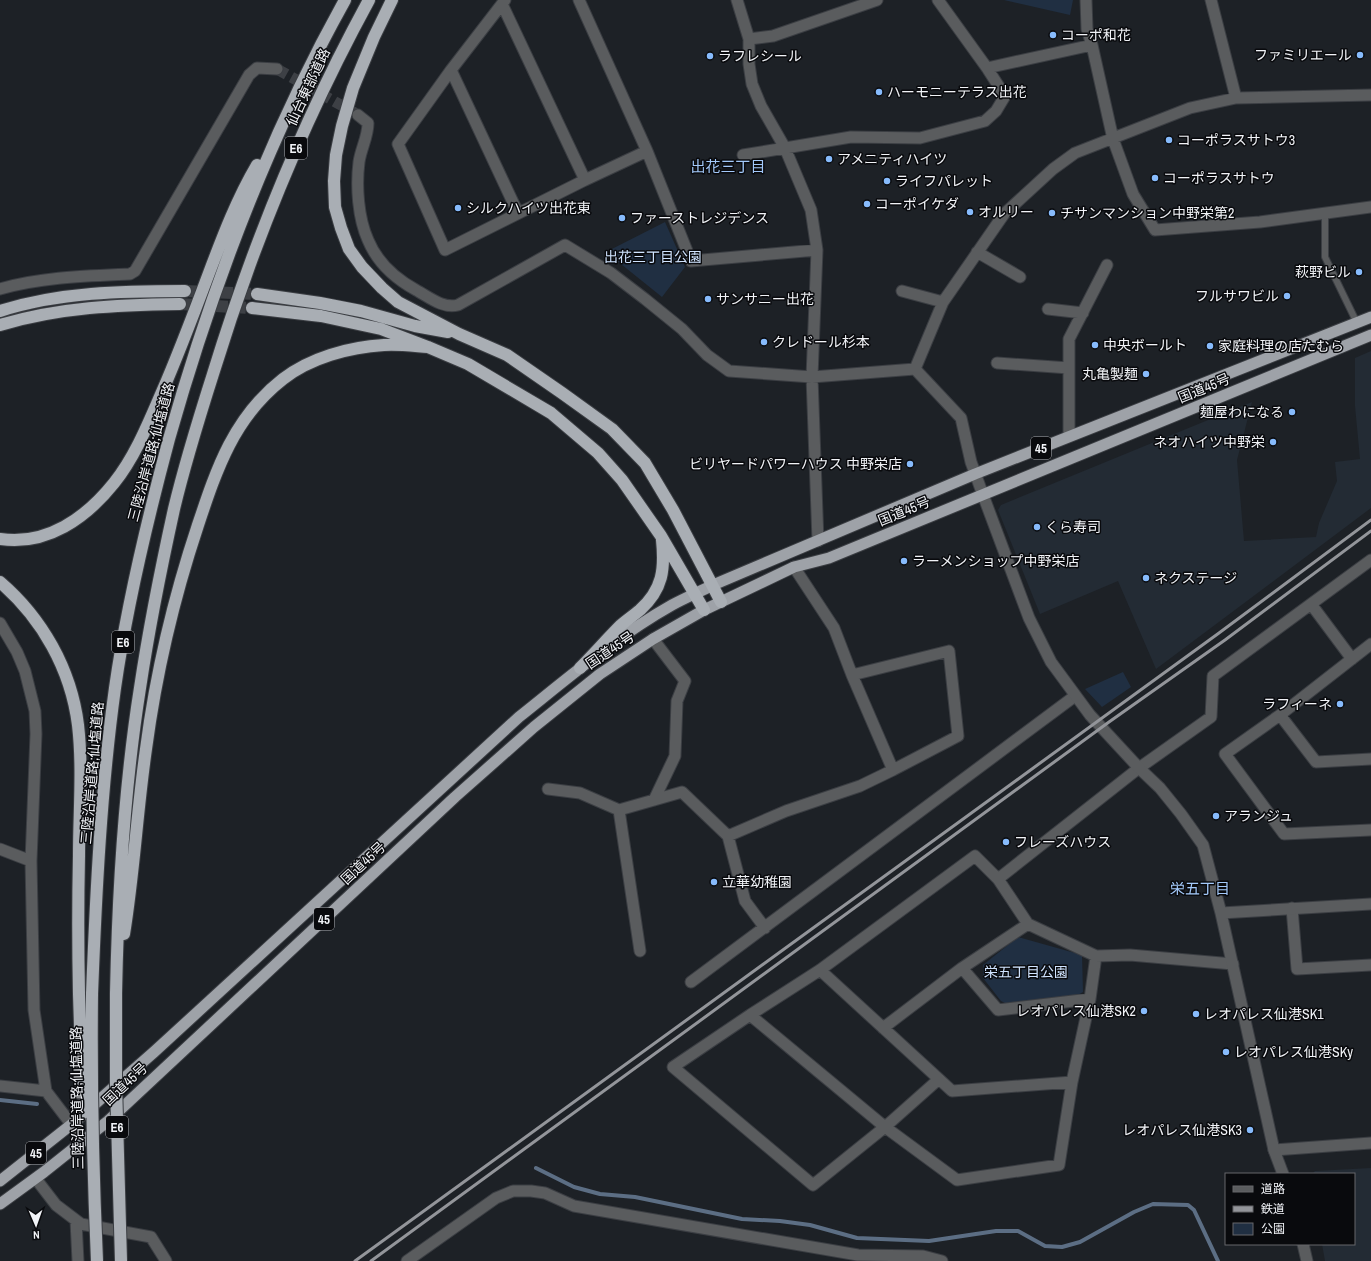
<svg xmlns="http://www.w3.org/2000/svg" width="1371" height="1261" viewBox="0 0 1371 1261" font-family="'Archivo Narrow','Noto Sans JP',sans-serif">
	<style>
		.built { fill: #232b34 }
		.green { fill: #202f42 }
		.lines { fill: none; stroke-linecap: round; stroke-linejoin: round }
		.stream { stroke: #5c6e84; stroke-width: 4 }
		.minor-tunnel { stroke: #3d4045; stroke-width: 11; stroke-dasharray: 11 5.5; stroke-linecap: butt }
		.motorway-tunnel { stroke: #3d4045; stroke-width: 12; stroke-dasharray: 12 6; stroke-linecap: butt }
		.service-casing { stroke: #3b3e43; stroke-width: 8 }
		.minor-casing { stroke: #3b3e43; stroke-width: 13 }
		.tertiary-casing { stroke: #3b3e43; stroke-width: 13 }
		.trunk-casing { stroke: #3b3e43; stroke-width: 13 }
		.motorway-casing { stroke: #3b3e43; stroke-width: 14 }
		.service { stroke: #5a5c5e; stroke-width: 6 }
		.minor { stroke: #5a5c5e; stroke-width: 11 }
		.tertiary { stroke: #5a5c5e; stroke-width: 11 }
		.trunk { stroke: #9ea2a8; stroke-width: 11 }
		.motorway { stroke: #a9aeb4; stroke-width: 12 }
		.rail { stroke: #93959a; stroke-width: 3 }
		.motorway-bridge-casing { stroke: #3b3e43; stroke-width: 14; stroke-linecap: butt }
		.motorway-bridge { stroke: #a9aeb4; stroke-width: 12 }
		.poi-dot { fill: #87bbfc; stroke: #090a0d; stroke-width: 1.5 }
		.labels { text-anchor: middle; stroke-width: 3; stroke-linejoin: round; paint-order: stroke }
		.shield { fill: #090a0d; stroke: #abadb1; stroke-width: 1 }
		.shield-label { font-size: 13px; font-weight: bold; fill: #f1f3f7 }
		.poi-label { font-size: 14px; fill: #f1f3f7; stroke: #090a0d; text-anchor: start }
		.street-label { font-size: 14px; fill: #f1f3f7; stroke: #090a0d }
		.park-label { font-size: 14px; fill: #d0e4ff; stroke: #090a0d }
		.neighbourhood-label { font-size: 15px; fill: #a3c9fa; stroke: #090a0d }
	</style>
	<rect width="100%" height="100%" fill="#1d2126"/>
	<path class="built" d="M1371 351V508L1156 669 1118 581 1040 614 998 510 1001 505 1252 402 1237 460 1244 541 1316 537 1319 523 1337 481 1335 462 1360 459 1355 406V358Z
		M1371 1168V1261H1325L1322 1244H1354V1174H1312L1315 1171Z"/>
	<path class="green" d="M1004 0H1073L1070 15Z
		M665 222 685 267 662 297 606 252Z
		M1123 672 1131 687 1102 707 1085 689Z
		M1018 937 1082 955 1083 992 1071 999 1009 1005 1001 1001 983 978V965Z"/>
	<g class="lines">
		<path class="stream" d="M0 1100 37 1104
			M536 1168 574 1187 600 1194 635 1197 742 1219 780 1221 810 1225 857 1238 929 1241 996 1231H1018L1045 1246 1062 1247 1080 1242 1134 1212 1153 1204 1188 1205 1194 1210 1218 1261"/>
		<path class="minor-tunnel" d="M277 69 355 113"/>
		<path class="motorway-tunnel" d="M185 291 257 294
			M180 304 252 308"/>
		<g class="service-casing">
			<path id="service" d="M1325 213V257L1357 323"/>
		</g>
		<g class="minor-casing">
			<path id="minor" d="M505 0 451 70 398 144 445 250 585 180 647 151
				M579 0 647 151 691 261 817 250
				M737 0 749 39V64L752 84 761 106 785 148 811 210 817 250 812 377 818 541
				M1086 0 1087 29 1092 45 1113 139 1133 194 1155 230 1260 222 1371 207
				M1211 0 1236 98
				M502 4 585 180
				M749 39 773 36 877 0
				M987 68 1092 45
				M451 70 518 213
				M358 115 368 123C368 137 361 148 359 162 356 186 358 218 368 240 377 262 396 279 416 290 429 297 443 309 458 305L565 245 611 273 645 299 682 329 707 355 729 371 812 377 915 369
				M743 155 851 137 920 138 985 121 996 111 1005 96 987 68 938 0
				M977 252 1020 277
				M0 289C42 277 87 276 130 274L135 271 249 75 257 68 277 69
				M902 291 943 302
				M1048 309 1083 313
				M997 363 1069 368
				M915 369 943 302 1004 214 1053 169 1075 153 1190 108 1236 98 1371 95
				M915 369 961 418 971 462 983 495
				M1069 436V339L1107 265
				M794 567 834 628 852 675 893 770
				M1311 604 1352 659
				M0 623 17 652 25 671 35 711 36 734 31 861 34 1010 46 1091 84 1141
				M653 639 685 681 677 701 675 756 654 800
				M1371 644 1280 715 1225 754 1284 834 1371 830
				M1280 715 1316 762 1371 759
				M548 789 580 793 619 810
				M728 836 786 811 860 786 893 770 958 736 949 651 852 675
				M0 849 31 861
				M998 879 1139 768 1211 717 1213 676 1371 560
				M1292 908 1297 969 1371 965
				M640 951 619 810 682 792 728 836 745 901 765 928
				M962 968 998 1010 1090 999
				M691 982 1075 696
				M750 1015 885 1127 957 1180 1059 1165 1072 1082 952 1091 820 970
				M883 1028 962 968 1028 924
				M939 1079 885 1127 813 1185 673 1067 750 1015 820 970 975 856 998 879 1028 924 1096 956 1130 955 1233 964
				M1072 1082 1090 999 1096 956
				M0 1086 46 1091
				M1274 1150 1371 1143
				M36 1179 56 1205 81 1224 151 1237 166 1261
				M76 1221 78 1261"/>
		</g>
		<g class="tertiary-casing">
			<path id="tertiary" d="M983 495 1029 618 1051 662 1090 715 1139 768 1160 788 1181 814 1203 845 1221 913 1274 1150 1283 1174
				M1221 913 1371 904
				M1303 1244 1307 1261
				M407 1261 496 1198 513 1191H531L545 1193 574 1206 858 1255 923 1256 942 1261"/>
		</g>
		<g class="trunk-casing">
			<path id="trunk" d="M0 1181 72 1124 154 1052 519 717C568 678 617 636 672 605 685 598 699 592 713 585L975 474 1371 317
				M0 1204 44 1172 108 1121 455 797 534 727 600 674 653 639 704 610 794 567 829 558 1371 335"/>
		</g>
		<g class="motorway-casing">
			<path id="motorway" d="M392 0 374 37 353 88 342 126 336 155 334 181 335 207 341 228 349 249 362 267 382 288 398 302 459 334 507 355 562 393 612 429 645 463 673 510 721 602
				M257 294 320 303 361 311 415 326 448 332
				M252 308 321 316 381 329 428 347 468 364 551 413 598 453 622 480 661 536 704 610
				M0 311C59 292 123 291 185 291
				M0 325C60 307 118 305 180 304
				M0 539C47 546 86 518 114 483 135 457 149 422 162 392 179 353 194 313 209 273 223 236 237 199 257 165
				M0 582C42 618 71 669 78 725 83 768 79 812 79 855 78 901 78 948 79 994
				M580 668C594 654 607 639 621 625 627 620 634 615 640 610 663 589 665 569 662 540
				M124 934C134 873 137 811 146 749 156 673 174 597 198 525 217 468 234 417 283 379 310 358 349 347 384 345 398 344 414 346 428 347
				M92 994C96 892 101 789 115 688 127 604 147 521 169 439 212 287 268 138 345 0
				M116 994C118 891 124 789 140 688 149 628 161 568 174 509 185 463 199 418 213 374 253 244 304 119 369 0"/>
		</g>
		<use href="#service" class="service"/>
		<use href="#minor" class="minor"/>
		<use href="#tertiary" class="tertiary"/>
		<use href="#trunk" class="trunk"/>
		<use href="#motorway" class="motorway"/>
		<path class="rail" d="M355 1261 1219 633 1371 520
			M371 1261 1109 722 1225 640 1371 531"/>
		<g class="motorway-bridge-casing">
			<path id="motorway-bridge" d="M79 994 82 1089 85 1112
				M92 994C91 1083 93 1172 97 1261
				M116 994V1084L121 1261"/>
		</g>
		<use href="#motorway-bridge" class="motorway-bridge"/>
	</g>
	<g class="poi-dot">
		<circle cx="1053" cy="35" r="4"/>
		<circle cx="1360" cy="55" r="4"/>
		<circle cx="710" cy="56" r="4"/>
		<circle cx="879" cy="92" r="4"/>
		<circle cx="1169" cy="140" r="4"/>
		<circle cx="829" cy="159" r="4"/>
		<circle cx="1155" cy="178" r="4"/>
		<circle cx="887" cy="181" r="4"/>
		<circle cx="867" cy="204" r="4"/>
		<circle cx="458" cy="208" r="4"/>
		<circle cx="970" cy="212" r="4"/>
		<circle cx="1052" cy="213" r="4"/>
		<circle cx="622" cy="218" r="4"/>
		<circle cx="1359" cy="272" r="4"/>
		<circle cx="1287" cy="296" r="4"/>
		<circle cx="708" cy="299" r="4"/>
		<circle cx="764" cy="342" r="4"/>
		<circle cx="1095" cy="345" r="4"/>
		<circle cx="1210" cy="346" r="4"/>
		<circle cx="1146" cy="374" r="4"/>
		<circle cx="1292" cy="412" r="4"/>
		<circle cx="1273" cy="442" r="4"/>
		<circle cx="910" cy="464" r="4"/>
		<circle cx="1037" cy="527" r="4"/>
		<circle cx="904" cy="561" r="4"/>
		<circle cx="1146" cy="578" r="4"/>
		<circle cx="1340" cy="704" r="4"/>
		<circle cx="1216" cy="816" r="4"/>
		<circle cx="1006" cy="842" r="4"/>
		<circle cx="714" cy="882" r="4"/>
		<circle cx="1144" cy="1011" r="4"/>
		<circle cx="1196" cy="1014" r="4"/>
		<circle cx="1226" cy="1052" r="4"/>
		<circle cx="1250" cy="1130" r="4"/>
	</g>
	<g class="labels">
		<g class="shield">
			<rect x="285" y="137" width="22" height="22" rx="3"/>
			<rect x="1031" y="437" width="20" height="22" rx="3"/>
			<rect x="112" y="631" width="22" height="22" rx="3"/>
			<rect x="314" y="908" width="20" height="22" rx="3"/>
			<rect x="106" y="1116" width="22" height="22" rx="3"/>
			<rect x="26" y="1142" width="20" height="22" rx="3"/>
		</g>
		<g class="shield-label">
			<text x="296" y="153">E6</text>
			<text x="1041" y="453">45</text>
			<text x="123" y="647">E6</text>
			<text x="324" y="924">45</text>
			<text x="117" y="1132">E6</text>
			<text x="36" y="1158">45</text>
		</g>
		<g class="poi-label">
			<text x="1061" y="40">コーポ和花</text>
			<text x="1352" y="60" text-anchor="end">ファミリエール</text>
			<text x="718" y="61">ラフレシール</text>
			<text x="887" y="97">ハーモニーテラス出花</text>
			<text x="1177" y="145">コーポラスサトウ3</text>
			<text x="837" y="164">アメニティハイツ</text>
			<text x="1163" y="183">コーポラスサトウ</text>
			<text x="895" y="186">ライフパレット</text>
			<text x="875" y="209">コーポイケダ</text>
			<text x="466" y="213">シルクハイツ出花東</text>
			<text x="978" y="217">オルリー</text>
			<text x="1060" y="218">チサンマンション中野栄第2</text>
			<text x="630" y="223">ファーストレジデンス</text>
			<text x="1351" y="277" text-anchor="end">萩野ビル</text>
			<text x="1279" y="301" text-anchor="end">フルサワビル</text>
			<text x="716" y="304">サンサニー出花</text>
			<text x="772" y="347">クレドール杉本</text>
			<text x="1103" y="350">中央ボールト</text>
			<text x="1218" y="351">家庭料理の店たむら</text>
			<text x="1138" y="379" text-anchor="end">丸亀製麺</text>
			<text x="1284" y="417" text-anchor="end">麺屋わになる</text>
			<text x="1265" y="447" text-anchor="end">ネオハイツ中野栄</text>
			<text x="902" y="469" text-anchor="end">ビリヤードパワーハウス 中野栄店</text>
			<text x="1045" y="532">くら寿司</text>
			<text x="912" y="566">ラーメンショップ中野栄店</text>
			<text x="1154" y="583">ネクステージ</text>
			<text x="1332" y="709" text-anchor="end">ラフィーネ</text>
			<text x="1224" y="821">アランジュ</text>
			<text x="1014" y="847">フレーズハウス</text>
			<text x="722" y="887">立華幼稚園</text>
			<text x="1136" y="1016" text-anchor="end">レオパレス仙港SK2</text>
			<text x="1204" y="1019">レオパレス仙港SK1</text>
			<text x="1234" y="1057">レオパレス仙港SKy</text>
			<text x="1242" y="1135" text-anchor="end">レオパレス仙港SK3</text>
		</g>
		<g class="street-label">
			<text transform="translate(308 87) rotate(-65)" y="5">仙台東部道路</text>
			<text transform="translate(1204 388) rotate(-22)" y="5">国道45号</text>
			<text transform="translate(151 452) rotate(-75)" y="5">三陸沿岸道路;仙塩道路</text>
			<text transform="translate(904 511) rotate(-22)" y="5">国道45号</text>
			<text transform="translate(610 650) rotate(-34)" y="5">国道45号</text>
			<text transform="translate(92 773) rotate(-85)" y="5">三陸沿岸道路;仙塩道路</text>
			<text transform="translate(363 863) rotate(-43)" y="5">国道45号</text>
			<text transform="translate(125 1084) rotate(-43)" y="5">国道45号</text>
			<text transform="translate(77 1098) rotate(-91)" y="5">三陸沿岸道路;仙塩道路</text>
		</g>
		<g class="park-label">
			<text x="653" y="262">出花三丁目公園</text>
			<text x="1026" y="977">栄五丁目公園</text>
		</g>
		<g class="neighbourhood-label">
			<text x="728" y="172">出花三丁目</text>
			<text x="1200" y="894">栄五丁目</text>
		</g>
	</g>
	<rect x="1225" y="1173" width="130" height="72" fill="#090a0d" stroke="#66676b"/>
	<rect x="1233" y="1186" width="20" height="6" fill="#5a5c5e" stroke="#66676b"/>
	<text x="1261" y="1193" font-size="12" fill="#f1f3f7">道路</text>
	<rect x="1233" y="1206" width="20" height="6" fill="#93959a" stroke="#66676b"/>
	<text x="1261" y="1213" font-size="12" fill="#f1f3f7">鉄道</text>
	<rect x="1233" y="1223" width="20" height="12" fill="#202f42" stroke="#66676b"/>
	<text x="1261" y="1233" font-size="12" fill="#f1f3f7">公園</text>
	<g transform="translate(36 1225) rotate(178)" stroke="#090a0d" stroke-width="3" paint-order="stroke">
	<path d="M0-3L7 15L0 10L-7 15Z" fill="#f1f3f7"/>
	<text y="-6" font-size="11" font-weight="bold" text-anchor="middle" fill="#f1f3f7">N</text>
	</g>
</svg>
